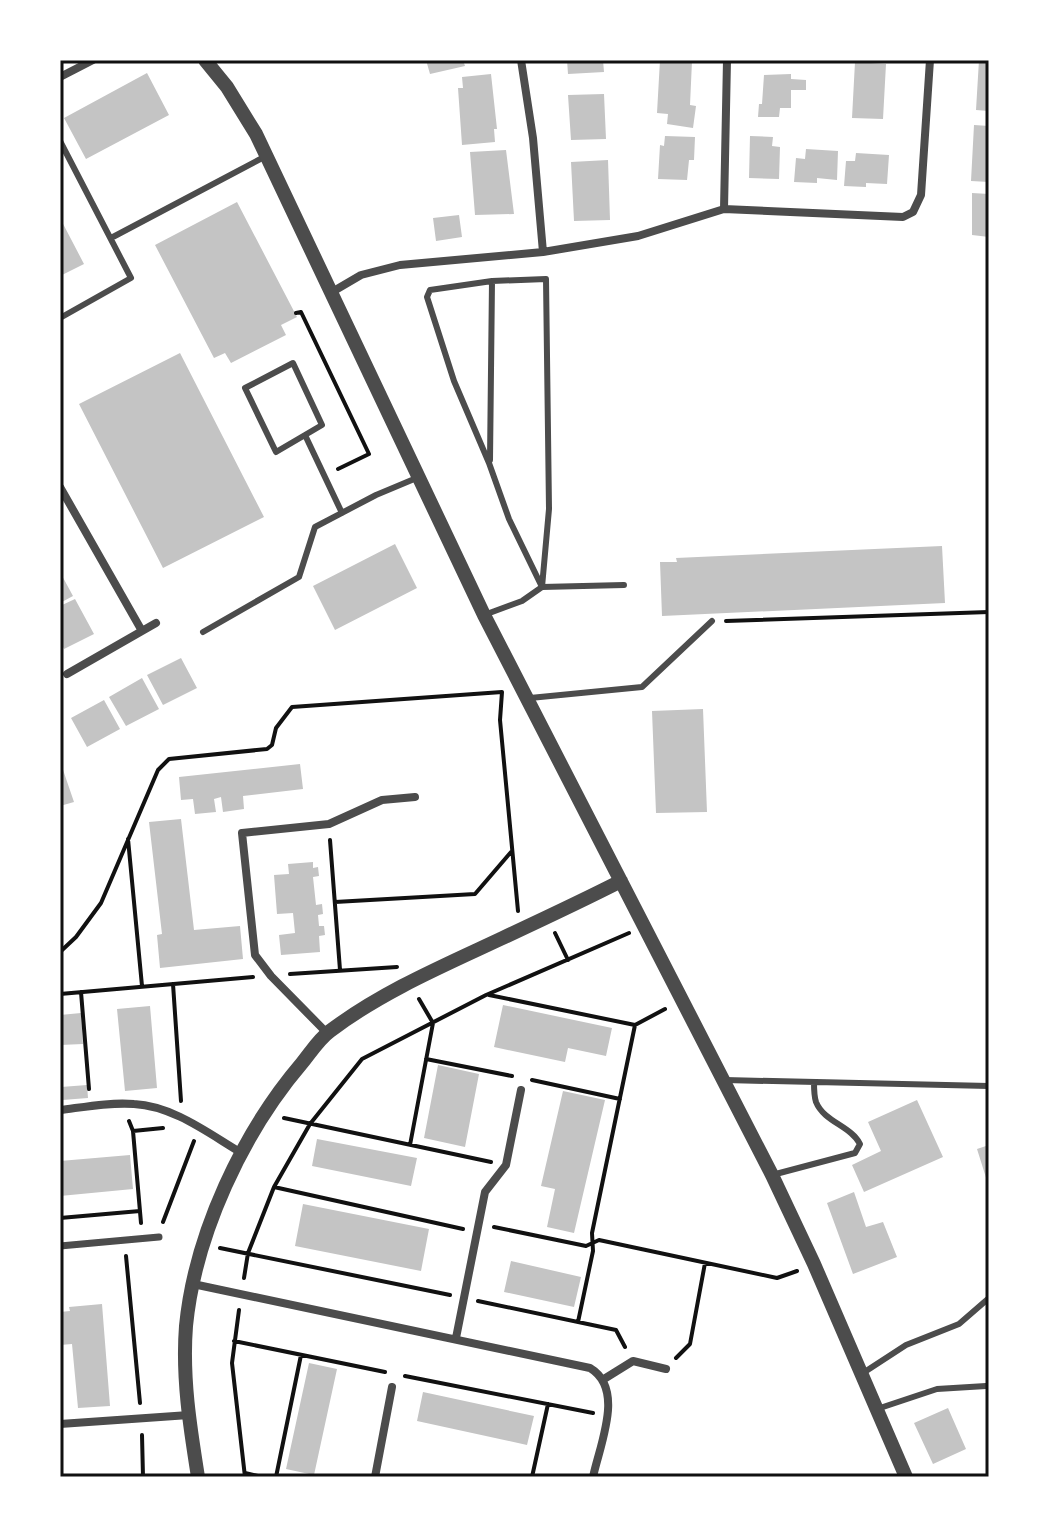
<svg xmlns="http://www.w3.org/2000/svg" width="1049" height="1537" viewBox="0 0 1049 1537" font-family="Figtree,sans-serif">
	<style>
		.building { fill: #c4c4c4 }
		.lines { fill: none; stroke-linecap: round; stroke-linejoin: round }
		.path { stroke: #111; stroke-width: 4 }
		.service { stroke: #4c4c4c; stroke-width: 6 }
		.pedestrian { stroke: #4c4c4c; stroke-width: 7 }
		.minor { stroke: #4c4c4c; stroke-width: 8 }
		.tertiary { stroke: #4c4c4c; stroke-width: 14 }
		.neatline { fill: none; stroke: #111; stroke-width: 3 }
	</style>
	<rect width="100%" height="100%" fill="#fff"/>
	<path class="building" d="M426 60H463L465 66 430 74Z
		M567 60H603L604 72 568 74Z
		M660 60 692 61 690 105 696 106 693 128 667 124 668 114 657 113Z
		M979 60H989V111L976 110Z
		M855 62 886 64 883 119 852 118Z
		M147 73 169 115 86 159 64 118Z
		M491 74 497 129H494L495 142 462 145 458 88H463L462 77Z
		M791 74V79L806 80V90H791V108H780L779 117H758L759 104H762L764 75Z
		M604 94 606 139 571 140 568 95Z
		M974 125 989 126V182L971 181Z
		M665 136 695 137 694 160H689L687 180 658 179 660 145 664 146Z
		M750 136 773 137 772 146 780 147 779 179 749 178Z
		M806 149 838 151 837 180 817 178V183L794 182 796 158 805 159Z
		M506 150 514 214 475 215 470 152Z
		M856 153 889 155 887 184 866 183V187L844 186 846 161H855Z
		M608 160 610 220 574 221 571 162Z
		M972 193 989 194V237L972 235Z
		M237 202 297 317 281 325 286 335 231 363 225 353 214 358 155 245Z
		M459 215 462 237 436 241 433 218Z
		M60 218 84 264 60 276Z
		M180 353 264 517 163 568 79 404Z
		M395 544 417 588 335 630 313 586Z
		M942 546 945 603 662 616 660 562H677L676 558Z
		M60 572 73 596 60 603Z
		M75 599 94 634 64 649 60 641V606Z
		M181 658 197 688 163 705 147 675Z
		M142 678 159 709 126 726 109 697Z
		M104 700 120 729 87 747 71 718Z
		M703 709 707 812 656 813 652 711Z
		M60 761 74 802 60 806Z
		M300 764 303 789 243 796 244 809 223 812 221 797 214 799 216 812 195 814 193 799 181 800 179 777Z
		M181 819 194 930 240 926 243 959 160 968 157 935 162 934 149 822Z
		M313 862V868L318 867 319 876 313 877 316 905 322 904 323 914 318 915 319 926H324L325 935 319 936 320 952 281 955 279 935 295 933 293 913 277 914 274 875 289 874 288 864Z
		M503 1005 612 1028 606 1056 568 1048 565 1062 494 1047Z
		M150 1006 157 1088 125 1091 117 1009Z
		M81 1013 83 1044 60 1045V1015Z
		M438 1065 479 1074 465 1147 424 1138Z
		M87 1085 88 1098 62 1100 61 1087Z
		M563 1091 605 1100 574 1233 547 1227 555 1189 541 1186Z
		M917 1100 943 1157 864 1192 852 1165 881 1151 868 1122Z
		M317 1139 417 1158 411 1186 312 1166Z
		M989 1145V1184H988L977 1149Z
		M130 1155 133 1189 60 1196V1161Z
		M854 1192 866 1227 883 1222 897 1257 853 1274 827 1203Z
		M303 1204 429 1229 421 1271 295 1246Z
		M511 1261 581 1277 574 1307 504 1292Z
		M102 1304 110 1406 78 1408 72 1344 60 1345V1312L70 1311 69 1307Z
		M309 1363 337 1369 314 1475 286 1469Z
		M423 1392 534 1416 527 1445 417 1421Z
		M948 1408 966 1449 933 1464 914 1423Z"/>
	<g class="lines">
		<path class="path" d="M296 313 301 312 369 454 338 469
			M726 621 989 612
			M128 839 142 986
			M330 840 340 970
			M335 902 475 894 511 852
			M555 933 568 960
			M60 952 76 937 101 903 158 770 169 759 267 749 272 745 276 728 292 707 502 692 500 720 518 911
			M290 974 397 967
			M173 984 181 1101
			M81 992 89 1089
			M60 994 253 977
			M489 995 635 1025 665 1009
			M426 1059 512 1076
			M532 1080 620 1099
			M284 1118 491 1162
			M129 1121 133 1131 141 1223
			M133 1131 163 1128
			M410 1145 433 1023 419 999
			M274 1187 463 1229
			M60 1218 140 1211
			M163 1222 194 1141
			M494 1227 586 1246 599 1240 777 1278 797 1271
			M220 1248 450 1295
			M126 1256 140 1403
			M244 1278 248 1253 274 1187 310 1124 362 1059 486 995 629 933
			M478 1301 616 1330 625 1347
			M239 1310 232 1363 245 1477
			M578 1322 593 1251 592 1233 635 1025
			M234 1341 385 1372
			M676 1358 690 1344 705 1263
			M405 1376 593 1413
			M142 1435 143 1477
			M245 1473 262 1477
			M276 1477 301 1355
			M532 1477 548 1404"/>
		<path class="service" d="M60 141 131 278 60 318
			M111 238 266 156
			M546 279 549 509 542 587 509 519 489 463 454 381 427 297 430 290 492 281Z
			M305 435 322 425 293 363 245 388 276 452 305 435 342 513
			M490 460 492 281
			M484 615 522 601 542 587 624 585
			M203 632 299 577 315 527 376 495 419 477
			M530 698 642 687 712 621
			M725 1080 989 1086
			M772 1175 855 1153 860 1144C851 1126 824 1122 816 1102 814 1096 814 1088 814 1082
			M863 1373 906 1345 959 1324 989 1298
			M877 1409 937 1389 986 1386"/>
		<path class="pedestrian" d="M60 1246 159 1237"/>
		<path class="minor" d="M521 60 533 138 543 252
			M60 77 93 60
			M724 209 727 60
			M332 292 361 275 400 265 543 252 638 236 724 209 903 217 913 212 921 195 930 60
			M60 487 142 631 67 674
			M142 631 156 623
			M327 1033 271 976 255 955 242 833 329 824 382 800 415 797
			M60 1110C84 1107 110 1102 134 1104 173 1106 208 1133 240 1152
			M193 1284 590 1368C625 1389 600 1444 593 1477
			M456 1338 485 1192 506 1165 521 1090
			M604 1379 633 1361 666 1369
			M60 1424 189 1415
			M375 1477 392 1387"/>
		<path class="tertiary" d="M205 60 227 87 256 134 484 615 772 1175 814 1264 906 1477
			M198 1477C190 1427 182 1377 186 1326 195 1234 243 1132 302 1063 311 1052 319 1039 330 1031 375 997 427 973 479 949 526 927 574 905 621 881"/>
	</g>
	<rect width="1049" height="1537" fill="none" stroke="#ffffff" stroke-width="124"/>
	<rect x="62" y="62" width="925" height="1413" class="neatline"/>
</svg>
